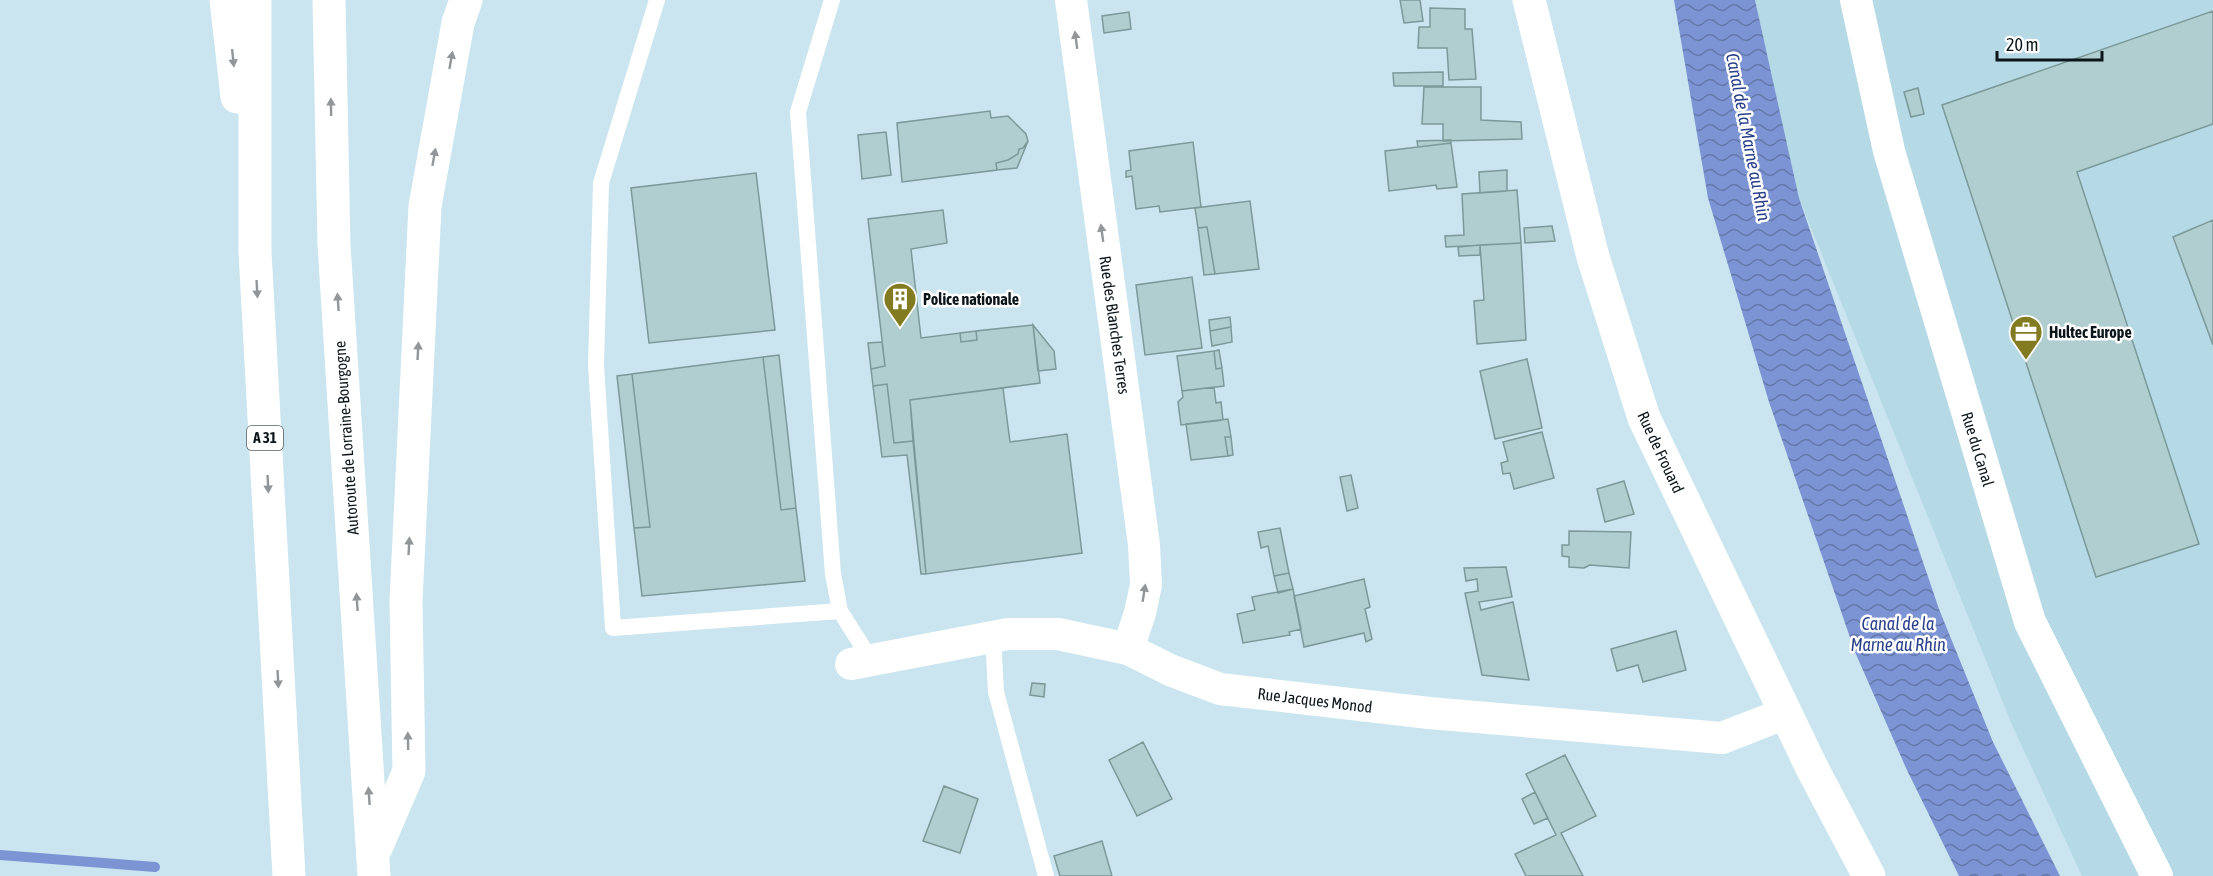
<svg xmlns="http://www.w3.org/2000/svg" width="2213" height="876" viewBox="0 0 2213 876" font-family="'Asap Condensed',sans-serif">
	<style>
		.built { fill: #b6d9e6 }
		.water { fill: url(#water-waves) }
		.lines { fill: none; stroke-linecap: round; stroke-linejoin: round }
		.stream { stroke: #7c94d3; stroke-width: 10 }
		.building { fill: #b0cecf; stroke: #7c9999; stroke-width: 1.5 }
		.lane { stroke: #fff; stroke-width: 16 }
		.street { stroke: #fff; stroke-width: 32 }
		.secondary { stroke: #fff; stroke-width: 33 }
		.highway { stroke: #fff; stroke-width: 33 }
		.oneway { fill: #929698 }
		.labels { text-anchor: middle; stroke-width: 5; stroke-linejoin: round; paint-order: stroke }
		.shield { fill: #fff; stroke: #555c5f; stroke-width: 1.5 }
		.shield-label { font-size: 15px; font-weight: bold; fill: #0c161a }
		.poi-label { font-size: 16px; font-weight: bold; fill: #0c161a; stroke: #fff; text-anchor: start }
		.street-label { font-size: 16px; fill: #0c161a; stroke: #fff }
		.water-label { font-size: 18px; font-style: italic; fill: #29408a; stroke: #fff }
	</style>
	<defs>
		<pattern id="water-waves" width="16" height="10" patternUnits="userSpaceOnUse" patternTransform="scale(1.5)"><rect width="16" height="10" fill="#7c94d3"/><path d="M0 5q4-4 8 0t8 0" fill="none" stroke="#6478aa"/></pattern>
	</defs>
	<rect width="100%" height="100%" fill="#cae5ef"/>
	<path class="built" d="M1755 0H2213V876H2082L2012 725 1799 198Z"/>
	<path class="water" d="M1674 0H1755L1799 198 1939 609 1993 742 2060 876H1959L1906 768 1855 652 1769 402 1708 198Z"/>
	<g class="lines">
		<path class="stream" d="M0 855 155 867"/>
	</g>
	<path class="building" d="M1400 0H1420L1423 21 1404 23Z
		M1430 8 1465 9V29H1472L1476 79 1449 80 1447 48H1418L1419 27H1430Z
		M2213 11V124L2077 172 2199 544 2096 577 1942 105Z
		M1129 12 1131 29 1104 33 1102 16Z
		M1443 72V86H1394L1393 73Z
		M1424 87H1481V120L1521 122 1522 139 1443 141V124H1422Z
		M1918 88 1924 114 1911 117 1904 92Z
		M990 111 991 118 1008 116 1026 134 1028 141 1023 148 1019 149 1018 154 1008 160 996 163 997 170 902 182 897 123Z
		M886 132 891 175 862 179 858 135Z
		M1451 140V143L1418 147 1417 141Z
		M1028 141 1017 168 997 170 996 163 1008 160 1018 154 1019 149 1023 148Z
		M1193 142 1201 207 1160 212 1159 206 1136 209 1132 176 1126 177V171L1131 170 1129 151Z
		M1451 143 1457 187 1437 189 1436 185 1389 191 1385 151Z
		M1507 170V191L1480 193 1479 172Z
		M756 173 775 330 649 343 631 188Z
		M1517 190 1521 243 1446 247 1445 236 1464 235 1462 194Z
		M1250 201 1259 269 1215 274 1207 227 1198 228 1195 208Z
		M943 210 947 243 911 249 921 338 960 333 961 342 977 340 976 331 1033 325 1040 383 910 400 913 441 894 443 887 384 873 386 871 369 885 366 868 219Z
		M2213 220V345L2173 237Z
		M1552 226 1555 241 1525 243 1524 228Z
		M1207 227 1215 274 1204 275 1198 228Z
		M1521 243 1526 340 1477 344 1474 301 1484 300 1480 245Z
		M1480 245V255L1459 256 1458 247Z
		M1192 277 1202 348 1145 355 1136 285Z
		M1230 317 1231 327 1210 331 1209 320Z
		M1033 325 1054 351 1056 369 1038 371Z
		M1231 327 1232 342 1212 346 1210 331Z
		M976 331 977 340 961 342 960 333Z
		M882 342 885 366 871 369 868 343Z
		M1219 350 1222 368 1216 369 1214 351Z
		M1214 351 1216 369 1222 368 1224 386 1182 391 1177 356Z
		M779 355 796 508 781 510 763 357Z
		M763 357 781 510 796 508 805 581 642 596 634 528 650 527 632 374Z
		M1527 359 1542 428 1495 439 1480 371Z
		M632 374 650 527 634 528 617 376Z
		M887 384 894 443 913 441 926 574H921L907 455 882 457 873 386Z
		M1214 387 1216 403 1221 402 1223 420 1181 425 1178 402 1183 397 1182 391Z
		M1003 388 1010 442 1067 434 1082 553 926 574 910 400Z
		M1228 419 1231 437H1225L1228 456 1191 460 1186 424Z
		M1542 432 1554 478 1514 489 1510 473 1503 474 1501 463 1508 461 1503 442Z
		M1225 437H1231L1233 455 1228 456Z
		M1351 475 1358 508 1347 511 1340 477Z
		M1624 481 1634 514 1605 522 1597 489Z
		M1280 528 1289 573 1274 576 1268 546 1261 548 1258 532Z
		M1569 531 1631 532 1629 568 1590 565 1584 568 1569 567V557L1562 556V545H1569Z
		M1506 567 1512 597 1479 602 1481 610 1513 602 1529 680 1482 675 1465 593 1478 591 1477 579 1466 581 1464 568Z
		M1289 573 1293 589 1278 593 1274 576Z
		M1364 579 1370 607 1365 609 1372 639 1366 642 1364 633 1304 647 1294 596Z
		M1293 589 1301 629 1289 632 1290 635 1243 643 1237 614 1255 610 1252 597Z
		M1676 631 1686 670 1643 682 1638 665 1617 671 1611 649Z
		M1032 683 1045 684 1044 697 1030 695Z
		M1143 742 1172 799 1137 816 1109 760Z
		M1565 755 1596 816 1561 833 1583 876H1526L1515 854 1556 835 1526 774Z
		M944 786 978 799 960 853 923 841Z
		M1535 792 1548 818 1534 824 1522 799Z
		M1102 841 1112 876H1060L1054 856Z"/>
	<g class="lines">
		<path class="lane" d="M657 0 601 183 596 366 613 628 840 611
			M832 0 798 112 833 574 840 611 871 660
			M993 637 996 692 1046 876"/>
		<path class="street" d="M1071 0 1144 545 1146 585 1140 613 1128 649
			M1856 0 1889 151 2030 622 2157 876
			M851 664 1008 634H1058L1128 649 1170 670 1220 689 1429 713 1722 738 1786 713"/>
		<path class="secondary" d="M1529 0 1593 257 1644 418 1812 768 1869 876"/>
		<path class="highway" d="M226 0 237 97
			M255 0V252L289 876
			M329 0 334 245 374 876
			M376 848 409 771 406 601 425 206 458 23 466 0"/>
	</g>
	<defs><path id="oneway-solid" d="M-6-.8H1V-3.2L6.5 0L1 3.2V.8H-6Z" transform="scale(1.5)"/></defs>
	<g class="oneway">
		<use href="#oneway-solid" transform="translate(1076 40) rotate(-98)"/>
		<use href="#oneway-solid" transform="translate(233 58) rotate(84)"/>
		<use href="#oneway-solid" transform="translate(451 60) rotate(-80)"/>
		<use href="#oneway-solid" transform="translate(331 107) rotate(-91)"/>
		<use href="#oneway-solid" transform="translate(434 157) rotate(-80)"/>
		<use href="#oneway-solid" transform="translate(1102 233) rotate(-98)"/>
		<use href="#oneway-solid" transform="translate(257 289) rotate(87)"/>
		<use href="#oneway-solid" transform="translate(338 302) rotate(-94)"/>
		<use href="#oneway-solid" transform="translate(418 351) rotate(-87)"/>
		<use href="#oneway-solid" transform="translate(268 484) rotate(87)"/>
		<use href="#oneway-solid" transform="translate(409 546) rotate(-87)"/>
		<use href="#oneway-solid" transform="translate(1144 593) rotate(-81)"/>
		<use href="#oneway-solid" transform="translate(357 602) rotate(-94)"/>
		<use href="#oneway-solid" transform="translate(278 679) rotate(87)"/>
		<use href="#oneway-solid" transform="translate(408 741) rotate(-91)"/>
		<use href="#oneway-solid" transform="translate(369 796) rotate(-94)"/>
	</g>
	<defs>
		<g id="building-pin" transform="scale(1.725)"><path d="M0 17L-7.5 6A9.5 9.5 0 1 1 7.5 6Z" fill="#827b21" stroke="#fff"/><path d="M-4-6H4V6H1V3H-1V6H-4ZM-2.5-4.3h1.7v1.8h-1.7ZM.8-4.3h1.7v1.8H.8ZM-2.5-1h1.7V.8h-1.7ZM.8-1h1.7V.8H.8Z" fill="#fff"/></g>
		<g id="office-pin" transform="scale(1.725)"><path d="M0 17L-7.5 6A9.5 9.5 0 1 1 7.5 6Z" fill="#827b21" stroke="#fff"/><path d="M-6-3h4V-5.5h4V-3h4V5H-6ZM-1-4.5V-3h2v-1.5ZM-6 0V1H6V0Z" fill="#fff"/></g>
	</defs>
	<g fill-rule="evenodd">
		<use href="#building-pin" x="900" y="299"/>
		<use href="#office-pin" x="2026" y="332"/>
	</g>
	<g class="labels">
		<rect class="shield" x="247" y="426" width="36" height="24" rx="4.5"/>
		<g class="shield-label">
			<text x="265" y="443">A 31</text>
		</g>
		<g class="poi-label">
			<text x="923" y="305">Police nationale</text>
			<text x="2049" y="338">Hultec Europe</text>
		</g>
		<g class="street-label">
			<text transform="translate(1115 325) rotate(82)" y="6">Rue des Blanches Terres</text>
			<text transform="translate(346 438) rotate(-94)" y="6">Autoroute de Lorraine-Bourgogne</text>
			<text transform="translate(1978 449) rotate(73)" y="6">Rue du Canal</text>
			<text transform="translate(1661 452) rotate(65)" y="6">Rue de Frouard</text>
			<text transform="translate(1315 700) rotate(7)" y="6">Rue Jacques Monod</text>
		</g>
		<g class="water-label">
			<text transform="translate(1748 137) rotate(79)" y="6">Canal de la Marne au Rhin</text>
			<text x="1898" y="630">Canal de la<tspan x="1898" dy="21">Marne au Rhin</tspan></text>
		</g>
	</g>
	<path d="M1997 51v9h105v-9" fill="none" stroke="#0c161a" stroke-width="3"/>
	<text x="2006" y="51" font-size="18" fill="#0c161a" stroke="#ffffff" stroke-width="4.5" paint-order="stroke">20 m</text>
</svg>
